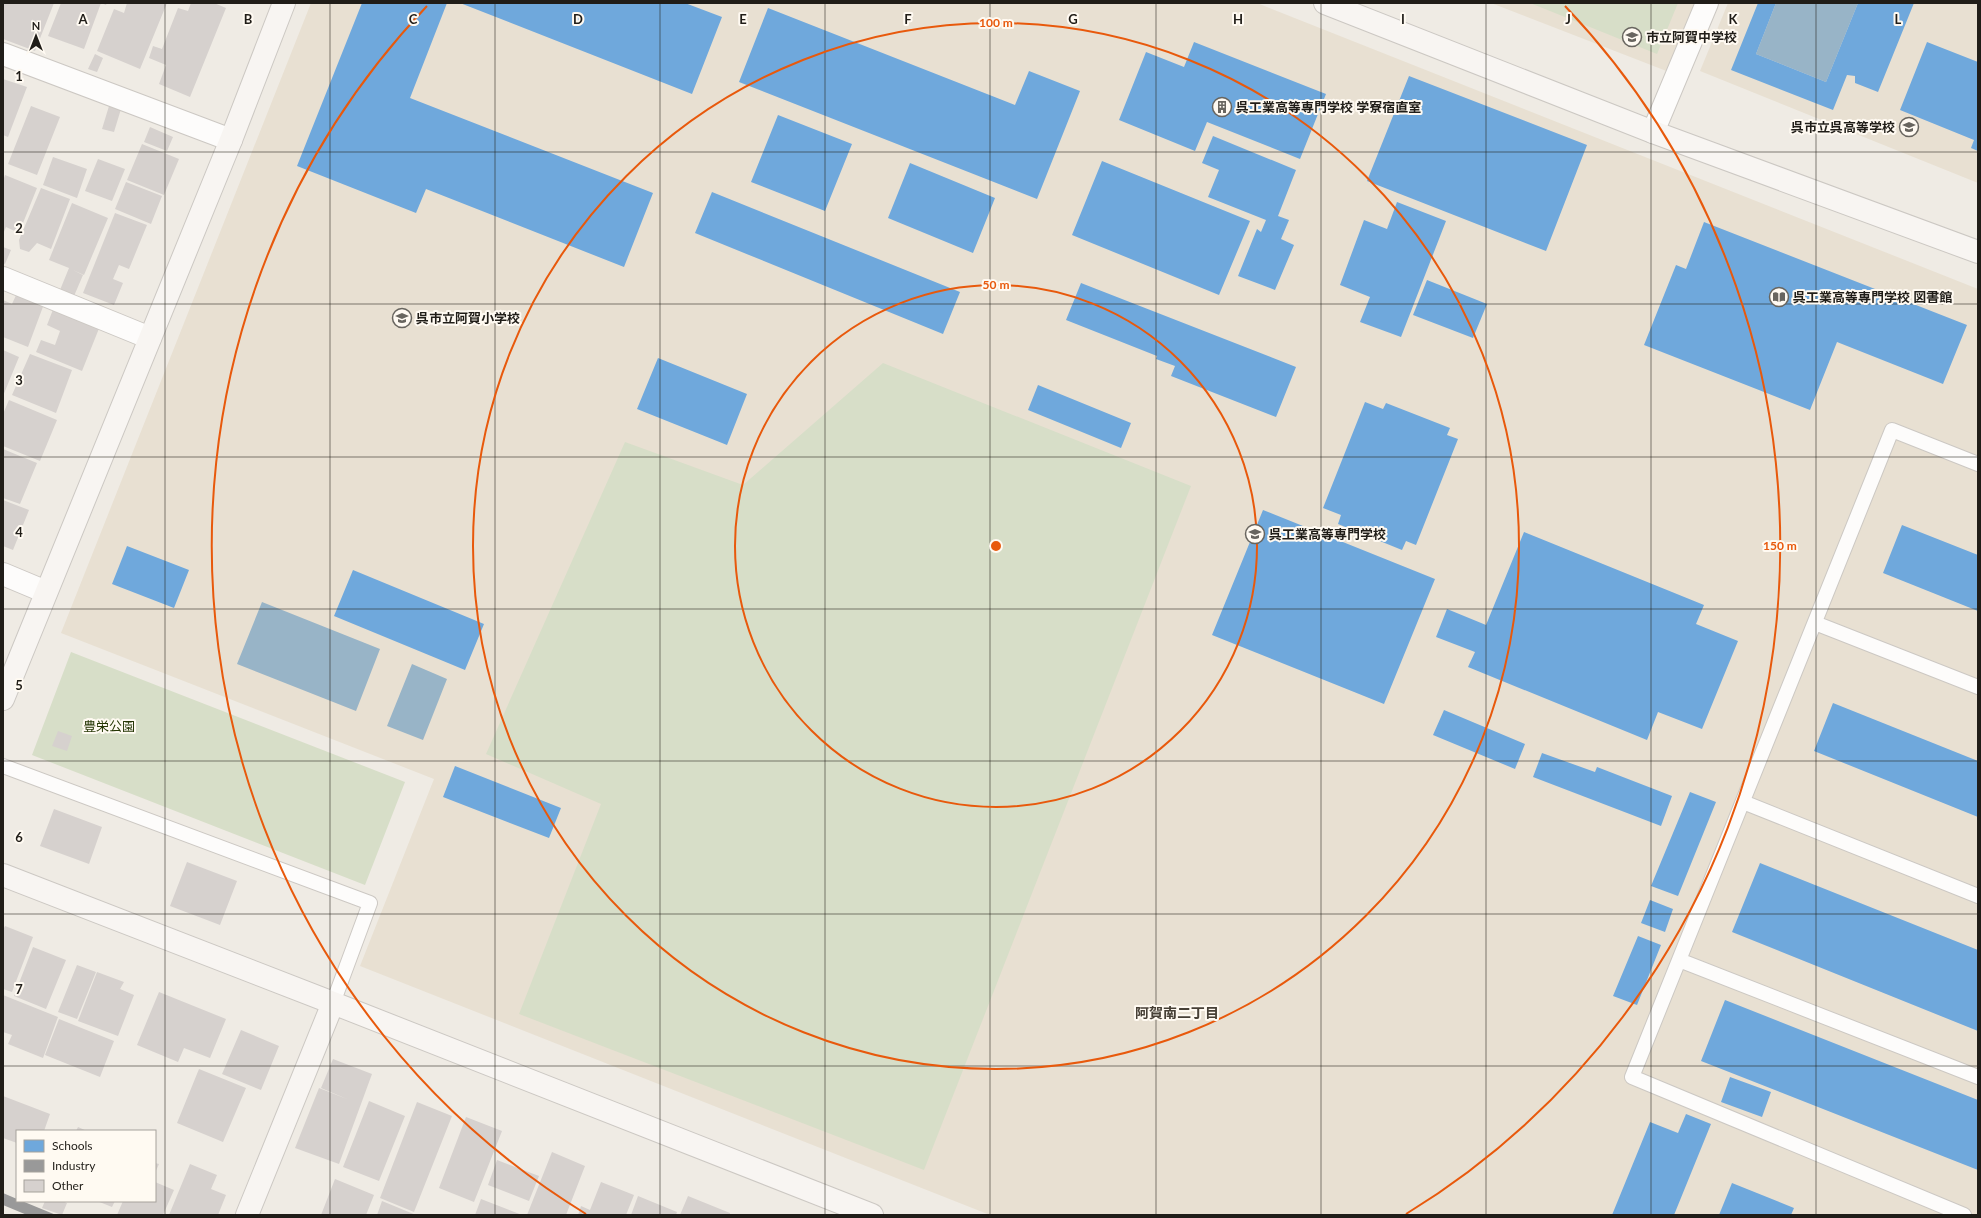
<svg xmlns="http://www.w3.org/2000/svg" width="1981" height="1218" viewBox="0 0 1981 1218" font-family="Lato,'Noto Sans JP',sans-serif">
	<style>
		.built { fill: #e8e0d2 }
		.green { fill: #d7dec8 }
		.water { fill: #98b4c7 }
		.schools { fill: #6fa8dc }
		.industry { fill: #999 }
		.building { fill: #d6d1ce }
		.lines { fill: none; stroke-linecap: round; stroke-linejoin: round }
		.lane-casing { stroke: #ccc8c3; stroke-width: 16 }
		.street-casing { stroke: #ccc8c3; stroke-width: 24 }
		.secondary-casing { stroke: #ccc8c3; stroke-width: 24 }
		.lane { stroke: #fdfcfb; stroke-width: 14 }
		.street { stroke: #fdfcfb; stroke-width: 22 }
		.secondary { stroke: #f8f5f2; stroke-width: 22 }
		.grid { fill: none; stroke: #201d18; stroke-width: 1; stroke-opacity: 0.55 }
		.ring { fill: none; stroke: #e8590c; stroke-width: 2 }
		.labels { text-anchor: middle; stroke-width: 4; stroke-linejoin: round; paint-order: stroke }
		.poi-label { font-size: 13px; font-weight: bold; fill: #201d18; stroke: #fffaf2; text-anchor: start }
		.park-label { font-size: 13px; fill: #253604; stroke: #fffaf2 }
		.neighbourhood-label { font-size: 14px; font-weight: bold; fill: #474036; stroke: #fffaf2 }
		.grid-label { font-size: 13px; text-anchor: middle; font-weight: bold; fill: #201d18; stroke: #fffaf2; stroke-width: 4; stroke-linejoin: round; paint-order: stroke }
		.centre { fill: #e8590c; stroke: #fffaf2; stroke-width: 2 }
		.ring-label { font-size: 12px; text-anchor: middle; font-weight: bold; fill: #e8590c; stroke: #fffaf2; stroke-width: 4; stroke-linejoin: round; paint-order: stroke }
	</style>
	<rect width="100%" height="100%" fill="#efebe4"/>
	<path class="built" d="M311 3H1257L1978 289V1215H990L360 966 434 779 61 633Z
		M1491 3H1697L1669 72Z
		M1728 3H1978V183L1700 71Z"/>
	<path class="green" d="M1530 3H1678L1657 54Z
		M883 363 1191 486 924 1170 519 1014 601 804 486 754 625 442 743 485Z
		M71 652 405 782 365 885 32 755Z"/>
	<path class="water" d="M1776 3H1858L1826 82 1756 54Z
		M262 602 380 649 356 711 237 664Z
		M412 664 447 679 423 740 387 726Z"/>
	<path class="schools" d="M362 3H447L410 98 653 193 624 267 426 189 416 213 297 166Z
		M460 3H685L722 17 692 94Z
		M1758 3H1776L1756 54 1826 82 1858 3H1914L1878 92 1855 83V76L1847 75 1833 110 1731 70Z
		M768 8 1015 105 1029 71 1080 91 1037 199 739 82Z
		M1194 42 1326 94 1300 159 1207 122 1195 151 1119 120 1146 52 1184 67Z
		M1927 42 1978 62V151L1971 148 1974 140 1900 110Z
		M1409 76 1587 145 1546 251 1367 181Z
		M778 115 852 144 825 211 751 182Z
		M1213 136 1296 170 1278 216 1289 220 1281 239 1294 245 1275 290 1238 276 1257 229 1261 232 1266 220 1208 197 1219 170 1202 163Z
		M1102 161 1250 221 1219 295 1072 235Z
		M910 163 995 198 973 253 888 218Z
		M712 192 960 292 943 334 695 233Z
		M1397 202 1446 221 1401 337 1360 322 1370 297 1340 285 1364 220 1387 229Z
		M1704 222 1967 325 1943 384 1837 342 1810 410 1644 345 1676 265 1686 269Z
		M1427 280 1487 304 1473 338 1413 315Z
		M1081 283 1296 367 1276 417 1171 376 1175 366 1156 359 1157 356 1066 320Z
		M658 358 747 394 727 445 637 409Z
		M1038 385 1131 423 1121 448 1028 410Z
		M1365 402 1383 409 1386 403 1450 428 1447 435 1458 439 1416 545 1406 541 1402 550 1338 524 1341 515 1323 508Z
		M1263 510 1435 579 1384 704 1212 635Z
		M1902 525 1978 555V611L1883 573Z
		M1524 532 1704 605 1696 624 1738 641 1702 729 1658 712 1647 740 1468 667 1475 652 1436 637 1447 609 1486 625Z
		M127 546 189 570 174 608 112 584Z
		M353 570 484 624 465 670 334 616Z
		M1833 703 1978 761V817L1814 751Z
		M1444 710 1525 744 1515 769 1433 735Z
		M1542 753 1595 772 1597 767 1672 796 1661 826 1533 777Z
		M455 766 561 808 549 838 443 797Z
		M1690 792 1716 802 1678 896 1651 886Z
		M1760 863 1978 950V1031L1732 932Z
		M1650 900 1673 909 1665 932 1641 923Z
		M1638 936 1661 945 1637 1005 1613 996Z
		M1725 1000 1978 1100V1170L1701 1061Z
		M1730 1077 1771 1092 1762 1117 1721 1102Z
		M1686 1114 1711 1124 1674 1215H1612L1650 1122 1678 1133Z
		M1732 1183 1794 1208 1791 1215H1719Z"/>
	<path class="industry" d="M3 1193 17 1199V1201H22L56 1215H27L3 1205Z"/>
	<path class="building" d="M3 3H54L35 51 3 39Z
		M61 3H107L106 5 101 3 84 49 48 36Z
		M127 3H167L140 69 97 51 114 9 124 13Z
		M191 3H214L226 8 190 97 159 84 166 65 149 58 153 46 162 49 178 8 188 11Z
		M95 54 103 58 97 72 88 69Z
		M3 79 27 87 8 137 3 135Z
		M31 106 60 117 37 175 8 164Z
		M109 106 121 109 114 132 102 129Z
		M150 127 173 137 167 151 144 142Z
		M142 144 179 159 164 195 127 180Z
		M53 157 87 169 77 198 43 185Z
		M98 159 125 169 112 201 85 191Z
		M5 175 37 188 19 233 6 227 3 234V181Z
		M126 182 162 196 151 224 115 209Z
		M41 188 70 199 51 249 37 243 29 252 20 249 19 240Z
		M72 203 108 218 84 275 73 270 83 275 74 296 60 290 69 268 49 260Z
		M115 213 147 225 129 269 119 265 113 279 123 283 114 305 83 293Z
		M3 247 11 250 5 264 3 263Z
		M17 293 44 304 28 347 3 337V300L12 304Z
		M54 307 100 326 82 371 36 352 41 340 55 345 60 331 47 325Z
		M3 350 19 357 3 396Z
		M30 354 72 370 56 413 12 395Z
		M9 400 57 420 40 461 3 446V414Z
		M3 449 37 463 20 504 3 498Z
		M3 500 29 510 13 550 3 546Z
		M58 731 72 736 67 751 52 746Z
		M54 809 102 827 89 864 40 846Z
		M187 862 237 881 220 925 170 906Z
		M5 926 33 937 12 992 3 989V930Z
		M33 947 66 960 46 1009 14 996Z
		M77 965 96 972 77 1019 58 1012Z
		M97 972 124 982 120 989 134 995 118 1036 78 1021Z
		M159 992 226 1019 210 1058 184 1048 178 1062 137 1045Z
		M3 995 58 1017 43 1058 8 1044 12 1035 3 1032Z
		M59 1019 114 1041 100 1077 45 1055Z
		M241 1030 279 1046 261 1090 222 1074Z
		M333 1059 372 1074 339 1164 295 1148 319 1088 347 1099 321 1088Z
		M199 1069 246 1088 223 1142 177 1123Z
		M3 1096 50 1114 44 1131H17V1143L3 1138Z
		M369 1101 405 1116 379 1181 343 1167Z
		M417 1102 452 1116 414 1212 380 1198Z
		M466 1117 502 1131 474 1202 439 1188Z
		M78 1127 87 1131H76Z
		M552 1152 585 1166 566 1215H527Z
		M497 1160 539 1176 529 1201 488 1185Z
		M155 1163 159 1164 155 1173Z
		M190 1164 217 1175 211 1189 226 1195 218 1215H169Z
		M335 1179 374 1195 366 1215H321Z
		M155 1182 174 1190 163 1215H117L123 1201H155Z
		M601 1182 634 1195 626 1215H578L581 1206 590 1210Z
		M638 1196 677 1212 676 1215H631Z
		M688 1196 730 1213V1215H680Z
		M481 1199 522 1215H475Z
		M45 1201H62L67 1203 62 1215 42 1208Z
		M97 1201H115L112 1207Z
		M382 1201 416 1215H377Z"/>
	<g class="lines">
		<g class="lane-casing">
			<path id="lane" d="M1815 623 1978 687
				M3 766 370 903 333 1003
				M1743 802 1978 896
				M1679 960 1978 1077
				M1964 1215 1632 1077 1892 430 1978 464"/>
		</g>
		<g class="street-casing">
			<path id="street" d="M3 54 231 140
				M1653 132 1707 3
				M3 278 150 338
				M3 574 46 592"/>
		</g>
		<g class="secondary-casing">
			<path id="secondary" d="M1325 3 1653 132 1978 252
				M3 699 231 140 284 3
				M3 875 333 1003 872 1215
				M247 1215 333 1003"/>
		</g>
		<use href="#lane" class="lane"/>
		<use href="#street" class="street"/>
		<use href="#secondary" class="secondary"/>
	</g>
	<path class="grid" d="M165 3V1215M330 3V1215M495 3V1215M660 3V1215M825 3V1215M990 3V1215M1156 3V1215M1321 3V1215M1486 3V1215M1651 3V1215M1816 3V1215M3 152H1978M3 304H1978M3 457H1978M3 609H1978M3 761H1978M3 914H1978M3 1066H1978"/>
	<g class="ring">
		<circle cx="996" cy="546" r="261"/>
		<circle cx="996" cy="546" r="523"/>
		<path d="M586 1214A784 784 0 0 1 427 6M1565 6A784 784 0 0 1 1406 1214"/>
	</g>
	<defs>
		<g id="school-ring" transform="scale(1)"><circle r="9.5" fill="#fffaf2" stroke="#68655f" stroke-width="1.5"/><path d="M0-5L7-2L0 1L-7-2ZM-4 1L0 2.5L4 1V4Q0 6-4 4Z" fill="#68655f"/></g>
		<g id="building-ring" transform="scale(1)"><circle r="9.5" fill="#fffaf2" stroke="#68655f" stroke-width="1.5"/><path d="M-4-6H4V6H1V3H-1V6H-4ZM-2.5-4.3h1.7v1.8h-1.7ZM.8-4.3h1.7v1.8H.8ZM-2.5-1h1.7V.8h-1.7ZM.8-1h1.7V.8H.8Z" fill="#68655f"/></g>
		<g id="library-ring" transform="scale(1)"><circle r="9.5" fill="#fffaf2" stroke="#68655f" stroke-width="1.5"/><path d="M-6-4Q-3-5.5-.7-3.5V5Q-3 3-6 4ZM6-4Q3-5.5 .7-3.5V5Q3 3 6 4Z" fill="#68655f"/></g>
	</defs>
	<g fill-rule="evenodd">
		<use href="#school-ring" x="1632" y="37"/>
		<use href="#building-ring" x="1222" y="107"/>
		<use href="#school-ring" x="1909" y="127"/>
		<use href="#library-ring" x="1779" y="297"/>
		<use href="#school-ring" x="402" y="318"/>
		<use href="#school-ring" x="1255" y="534"/>
	</g>
	<g class="labels">
		<g class="poi-label">
			<text x="1646" y="42">市立阿賀中学校</text>
			<text x="1236" y="112">呉工業高等専門学校 学寮宿直室</text>
			<text x="1895" y="132" text-anchor="end">呉市立呉高等学校</text>
			<text x="1793" y="302">呉工業高等専門学校 図書館</text>
			<text x="416" y="323">呉市立阿賀小学校</text>
			<text x="1269" y="539">呉工業高等専門学校</text>
		</g>
		<g class="park-label">
			<text x="109" y="731">豊栄公園</text>
		</g>
		<g class="neighbourhood-label">
			<text x="1177" y="1018">阿賀南二丁目</text>
		</g>
	</g>
	<g class="grid-label">
		<text x="83" y="24">A</text>
		<text x="248" y="24">B</text>
		<text x="413" y="24">C</text>
		<text x="578" y="24">D</text>
		<text x="743" y="24">E</text>
		<text x="908" y="24">F</text>
		<text x="1073" y="24">G</text>
		<text x="1238" y="24">H</text>
		<text x="1403" y="24">I</text>
		<text x="1568" y="24">J</text>
		<text x="1733" y="24">K</text>
		<text x="1898" y="24">L</text>
		<text x="19" y="81">1</text>
		<text x="19" y="233">2</text>
		<text x="19" y="385">3</text>
		<text x="19" y="537">4</text>
		<text x="19" y="690">5</text>
		<text x="19" y="842">6</text>
		<text x="19" y="994">7</text>
	</g>
	<circle cx="996" cy="546" r="6" class="centre"/>
	<g class="ring-label">
		<text x="996" y="27">100 m</text>
		<text x="996" y="289">50 m</text>
		<text x="1780" y="550">150 m</text>
	</g>
	<rect width="1981" height="1218" fill="none" stroke="#201d18" stroke-width="8"/>
	<rect x="16" y="1130" width="140" height="72" fill="#fffaf2" stroke="#a6a29b"/>
	<rect x="24" y="1140" width="20" height="12" fill="#6fa8dc" stroke="#a6a29b"/>
	<text x="52" y="1150" font-size="12" fill="#201d18">Schools</text>
	<rect x="24" y="1160" width="20" height="12" fill="#999999" stroke="#a6a29b"/>
	<text x="52" y="1170" font-size="12" fill="#201d18">Industry</text>
	<rect x="24" y="1180" width="20" height="12" fill="#d6d1ce" stroke="#a6a29b"/>
	<text x="52" y="1190" font-size="12" fill="#201d18">Other</text>
	<g transform="translate(36 36)" stroke="#fffaf2" stroke-width="3" paint-order="stroke">
	<path d="M0-3L7 15L0 10L-7 15Z" fill="#201d18"/>
	<text y="-6" font-size="11" font-weight="bold" text-anchor="middle" fill="#201d18">N</text>
	</g>
</svg>
